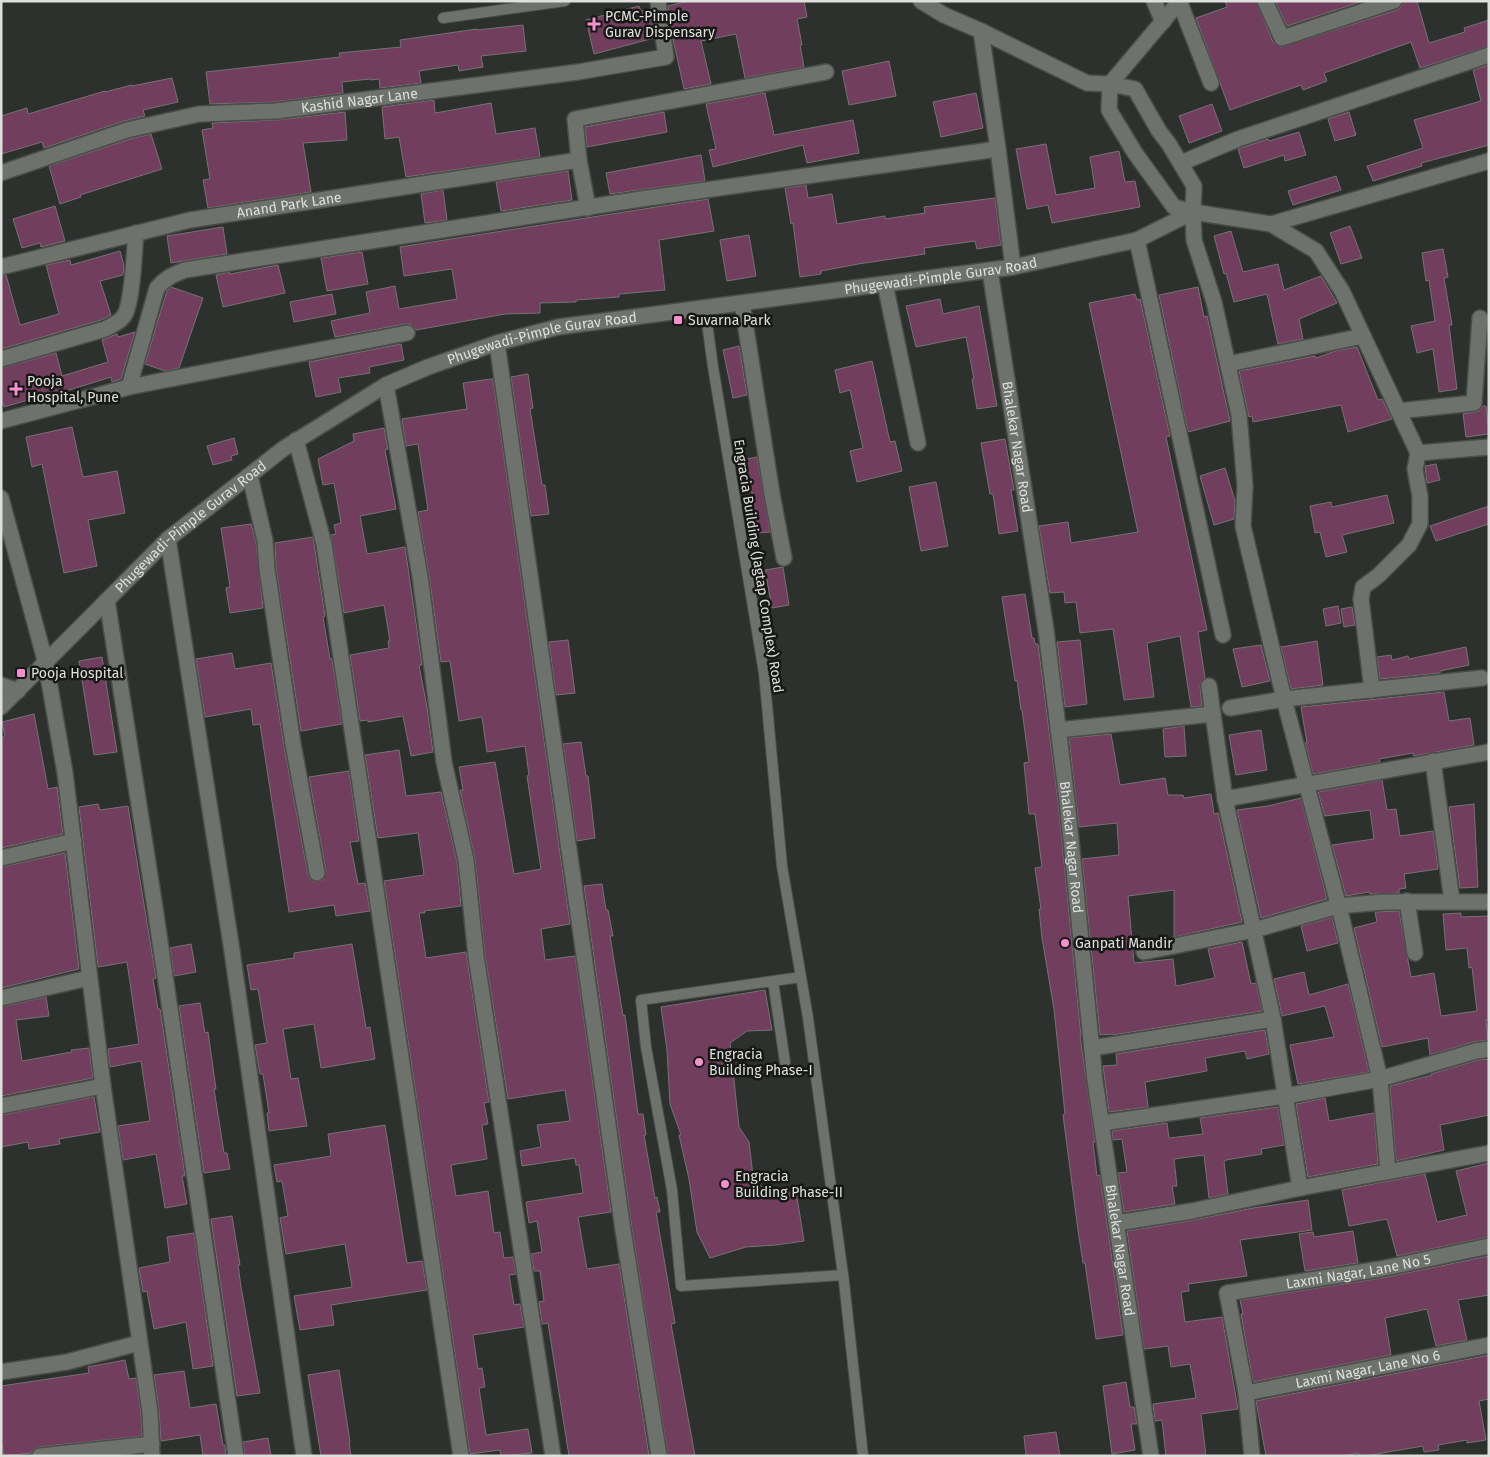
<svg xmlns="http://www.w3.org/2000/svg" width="1490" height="1457" viewBox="0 0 1490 1457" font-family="'Fira Sans',sans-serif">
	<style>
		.building { fill: #723e5e; stroke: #777174 }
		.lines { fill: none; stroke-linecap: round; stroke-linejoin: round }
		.lane-casing { stroke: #4a4d49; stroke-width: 12 }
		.street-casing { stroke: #4a4d49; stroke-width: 18 }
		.secondary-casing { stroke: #4a4d49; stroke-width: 18 }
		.lane { stroke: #6d726c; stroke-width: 10 }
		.street { stroke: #6d726c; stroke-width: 15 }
		.secondary { stroke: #6d726c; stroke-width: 15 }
		.poi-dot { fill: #f790ce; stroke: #171816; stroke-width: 2 }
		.labels { text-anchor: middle; stroke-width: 5; stroke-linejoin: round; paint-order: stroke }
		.poi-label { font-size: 14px; fill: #dde0dd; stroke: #171816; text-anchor: start }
		.street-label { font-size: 14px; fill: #dde0dd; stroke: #171816 }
	</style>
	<rect width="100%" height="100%" fill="#2d312d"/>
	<path class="building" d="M689 1H804L807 17 797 19 802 45H800L804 67 745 78 736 34 701 41 711 84 684 89 673 39 668 6Z
		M1225 1H1256L1273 42 1281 47 1397 10 1401 7 1403 1H1417L1429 43 1465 32 1464 28 1489 20V46L1420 68 1411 42 1324 73 1327 81 1303 90 1301 85 1230 110 1196 18 1227 7Z
		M1275 1H1363L1287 26Z
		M639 6 641 11 650 9 654 38 594 54 586 20Z
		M523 25 526 51 481 56 483 67 459 71 458 65 419 71 421 83 380 88 379 79 371 80 370 79 342 82 343 93 275 102 210 104 206 72 340 57 339 53 401 47 400 40 477 29V30Z
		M889 61 896 96 849 105 842 71Z
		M1489 65V145L1421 163 1422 166 1373 181 1367 166 1423 148 1414 120 1481 101 1473 70Z
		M172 78 178 102 143 110 145 116 124 121 44 148 42 142 1 154V116L27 108 28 114 105 91V92L132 85V86Z
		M765 93 774 135 853 120 859 153 807 163 803 145 713 167 709 150 716 149 706 104Z
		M976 93 983 128 941 137 933 102Z
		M434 100 435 113 491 103 496 134 535 128 540 157 406 177 399 137 385 139 382 107Z
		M1212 104 1222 131 1189 143 1179 116Z
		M345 112 347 140 303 143 311 192 208 208 203 180 210 179 202 130 213 128 212 123 277 120Z
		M664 112 667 132 587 147 585 127Z
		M1349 112 1356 135 1335 141 1328 119Z
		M1299 132 1306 155 1285 161 1284 155 1244 168 1238 149 1268 139 1269 141Z
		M151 134 162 169 80 195 81 197 60 204 49 166 130 139Z
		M1046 144 1056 195 1095 188 1090 157 1119 151 1125 182 1135 181 1140 207 1052 223 1048 205 1027 209 1016 149Z
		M701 155 705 181 610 194 606 173Z
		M568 171 572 200 501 211 496 182Z
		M1336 176 1341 190 1293 205 1288 191Z
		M806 185 808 198 832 194 837 224 885 216V219L925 213 924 207 995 198 1001 245 977 249 975 241 924 248 925 254 858 264 821 271V274L800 277 793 223 791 224 785 188Z
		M443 190 447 220 425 223 421 194Z
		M708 199 714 231 659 240 665 290 619 294V297L576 300V302L540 303V313L505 314 416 330 410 324H405L335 337 331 321 370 313 366 292 395 286 399 309 457 299 452 269 404 276 400 247Z
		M55 206 65 241 41 247 40 243 22 248 13 219Z
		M1350 226 1362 258 1341 264 1330 233Z
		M223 227 227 254 171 263 167 236Z
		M1231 231 1243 272 1278 264 1284 290 1321 276 1337 303 1299 319 1303 339 1278 344 1267 294 1234 302 1226 273 1224 274 1214 236Z
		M749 235 756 276 727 281 720 240Z
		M1443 249 1448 277 1444 278 1452 325H1449L1457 389 1439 392 1433 349 1417 353 1411 326 1435 321 1429 280 1426 281 1422 253Z
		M120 251 124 266 123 275 100 281 111 315 101 320 1 349V276L6 275 20 325 59 314 46 265 70 260 71 265Z
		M362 252 368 284 327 291 321 258Z
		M278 265 285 293 223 307 216 275 230 272V274Z
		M171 287 203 298 179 368 165 371 145 364 161 310 167 291Z
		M1198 287 1204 317 1207 316 1230 421 1188 432 1159 295Z
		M332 294 336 314 294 322 290 302Z
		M1135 294 1137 300 1140 299 1170 436 1166 437 1207 630 1198 632 1205 678 1201 682 1200 687 1202 706 1191 707 1180 636 1147 643 1154 697 1124 700 1113 629 1080 633 1076 602 1065 603 1064 592 1050 593 1039 526 1068 522 1071 543 1138 532 1089 303Z
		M940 299 943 314 979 306 997 406 977 409 972 379H974L966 337 916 347 906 306Z
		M135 332 121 379 112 382 111 377 53 395 52 393 4 407 1 399V368L56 353 62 376 108 362 102 340 117 334 118 337Z
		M401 344 404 360 369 367 370 373 338 378 341 392 316 397 309 362Z
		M739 346 747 395 733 398 723 350Z
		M1357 347 1378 400 1382 399 1392 419 1348 432 1341 405 1253 422 1252 416 1249 417 1239 371 1315 356 1316 358 1335 351Z
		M872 361 890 442 895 441 902 471 857 482 850 451 863 448 850 390 840 393 835 370Z
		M528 374 533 408 530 409 542 485H545L549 514 531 516 511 377Z
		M491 379H493L570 924 541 929 545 960 575 956 611 1212 578 1217 587 1269 619 1264 649 1456H569L548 1323 542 1324 539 1302 544 1301 540 1271H534L531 1254 542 1252 537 1221 529 1223 526 1202 583 1193 579 1165H576L575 1158 522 1166 520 1151 541 1147 537 1125 570 1121 565 1090 508 1099 485 955 475 859 460 790H463L459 767 495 762 514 874 541 869 527 776 529 775 525 746 487 752 482 717 459 721 450 661 441 662 429 575 418 512 428 510 418 444 406 446 402 419 467 409 463 383Z
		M1483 406H1486L1489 434 1466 437 1463 414 1479 411Z
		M72 427 83 477 117 471 125 513 88 520 97 566 64 573 42 464 32 467 26 437Z
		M384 428 388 449 385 450 396 509 360 516 367 554 405 547 422 665H419L427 707 433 752 411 756 403 716 368 722V720L360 721 350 655 389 648 388 641H390L384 605 344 613 331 535 336 534 334 525 341 523 334 483 323 485 318 459 354 441 353 434Z
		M234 438 238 454 231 456 232 460 213 465 207 446Z
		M1005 439 1014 490H1011L1018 531 999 534 993 494H990L981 443Z
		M757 457 770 532 758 533 752 492H748L742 460Z
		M1436 464 1440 480 1427 483 1425 466Z
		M1225 468 1235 501 1234 519 1214 525 1200 476Z
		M936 482 948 546 921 551 909 487Z
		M1387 495 1394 523 1342 535 1347 552 1326 557 1320 532 1315 533 1310 506 1331 502 1332 507Z
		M1489 506V524L1436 541 1430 526Z
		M251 524 256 542 263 608 230 613 226 588 230 587 221 528Z
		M313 537 325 616 323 617 330 659H332L342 724 301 731 276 568 275 543Z
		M783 567 789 605 772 608 765 570Z
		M1025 594 1032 638H1034L1035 644H1038L1058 801 1081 1036H1080L1095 1142H1093L1097 1176 1100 1175 1123 1335 1096 1339 1085 1263H1083L1078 1230 1063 1115 1065 1114 1054 1009 1042 938 1039 909H1041L1035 868 1042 867 1035 814H1029L1024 763 1029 762 1022 710H1021L1017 680 1015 681 1002 597Z
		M1338 606 1341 623 1326 626 1323 609Z
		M1352 607 1355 625 1344 627 1341 609Z
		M568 640 575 693 556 695 549 642Z
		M1080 640 1087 704 1065 707 1057 642Z
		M1317 641 1323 685 1291 689 1281 647Z
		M1261 645 1270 681 1242 687 1233 649Z
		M1466 647 1469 665 1440 671V673L1380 679 1377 657 1391 655 1392 660 1408 656 1409 659Z
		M232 653 235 669 271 663 284 746 308 875 310 879 314 882 323 880 326 871 309 777 349 771 359 841 350 842 358 884 365 883 370 911 336 916 334 905 289 912 260 724 253 725 251 709 205 717 196 659Z
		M102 657 117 752 94 755 79 661Z
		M1444 692 1449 721 1470 718 1474 745 1414 756 1413 753 1379 759 1380 762 1313 774 1305 743H1307L1301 707Z
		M34 714 48 789 57 787 63 834 1 848V739L5 736 2 722Z
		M1184 726 1186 756 1165 757 1163 729Z
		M1261 730 1267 770 1236 775 1229 735Z
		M1111 734 1120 785 1165 778 1168 795H1183L1184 798 1211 794 1214 814 1218 813 1242 922 1174 937V890L1128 896 1134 963 1173 959 1176 986 1215 978 1208 949 1242 942 1251 984 1256 983 1262 1011 1113 1035V1034L1100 1035 1082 859 1119 855 1117 823 1079 827 1069 738Z
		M581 742 586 776H588L595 838 577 841 563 744Z
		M399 750 406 796 441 792 457 862 461 906 424 911 425 913H419L426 958 466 952 489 1102 484 1103 488 1124 482 1125 487 1159 451 1165 456 1196 488 1191 494 1233 500 1232 504 1258 513 1257 516 1274 509 1275 514 1305 520 1304 524 1327 473 1335 478 1369 482 1368 485 1387 479 1388 486 1435 528 1429 532 1453 501 1456 500 1450 470 1454 384 881 424 875 418 833 378 838 365 755Z
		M1382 780 1387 810 1396 809 1400 836 1433 831 1438 869 1404 874 1406 888 1399 889V893L1370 894 1369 892 1346 896 1332 845 1374 839 1370 810 1325 816 1318 792Z
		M1301 798 1327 899 1261 918 1237 810 1268 806Z
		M98 804 100 810 128 806 156 978 153 979 158 1009H160L185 1176H182L187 1204 165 1208 156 1154 123 1160 118 1126 150 1121 141 1061 110 1067 108 1049 139 1044 127 962 98 967 79 807Z
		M1474 804 1478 887 1460 888 1449 807Z
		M65 853 79 969 1 988V867Z
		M602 884 606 910H608L613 936H610L623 1016 625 1015 638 1114H643L646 1135H644L655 1198 657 1197 660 1212H656L675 1323 671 1324 695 1456H668L632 1229 584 886Z
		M1399 911 1411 977 1434 973 1441 1016 1477 1011 1472 967 1469 968 1467 948 1446 950 1443 914 1461 913V917L1489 916V1020H1486L1488 1040 1473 1042 1430 1055 1428 1038 1382 1047 1354 928 1377 922 1375 912Z
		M1332 917 1338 943 1307 951 1301 926Z
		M191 944 196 972 174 976 170 948Z
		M352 944 366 1028 370 1027 375 1059 321 1068 314 1024 283 1029 291 1079 298 1078 307 1126 269 1131 267 1113H269L263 1074H260L255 1045 267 1043 258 989 251 990 247 965 294 958V953Z
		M1304 972 1309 995 1348 984 1369 1072 1298 1084 1290 1045 1334 1037 1325 1006 1282 1016 1274 979Z
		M765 990 772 1030 747 1031 730 1043 739 1127 749 1142 753 1176 764 1190 777 1194 796 1191 804 1241 776 1245 746 1247 710 1258 697 1232 689 1179 679 1135H681L670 1104 667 1050 661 1007Z
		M46 997 49 1016 16 1020 22 1061 72 1052 71 1050 89 1048 93 1078 1 1096V1007Z
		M200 1003 205 1033 208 1032 216 1089H214L224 1153H227L230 1169 204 1173 179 1006Z
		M1265 1030 1269 1054 1247 1059 1245 1051 1205 1058 1207 1071 1145 1082 1148 1107 1109 1112 1103 1066 1117 1065 1116 1054Z
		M1489 1059V1115L1440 1125 1444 1150 1396 1161 1390 1086 1432 1075 1431 1074 1478 1060Z
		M94 1097 100 1132 59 1139 60 1144 29 1149 28 1142 1 1147V1115Z
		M1325 1098 1329 1121 1374 1113 1378 1164 1308 1177 1296 1104Z
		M1278 1107 1284 1145 1261 1149 1262 1154 1226 1160 1224 1162 1228 1194 1209 1198 1204 1155 1174 1159 1177 1186H1172L1175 1204 1124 1212 1118 1173 1127 1172 1122 1139 1113 1140 1112 1131 1167 1123 1169 1138 1203 1134 1200 1118Z
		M385 1125 407 1263 422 1261 427 1290 331 1305 334 1325 300 1330 294 1296 352 1287 345 1244 286 1254 280 1218 288 1216 282 1181 277 1182 274 1165 331 1156 328 1134Z
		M1489 1163V1237L1397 1256 1387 1219 1349 1226 1342 1190 1425 1174 1437 1222 1467 1215 1456 1171Z
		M1308 1200 1312 1230 1240 1240 1247 1276 1188 1284 1189 1291 1181 1292 1185 1322 1222 1317 1238 1409 1201 1414 1206 1456H1166L1162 1420 1155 1421 1153 1404 1196 1398 1190 1364 1171 1367 1168 1346 1144 1349 1127 1231 1194 1220 1253 1208Z
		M232 1216 240 1265H238L241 1287 260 1393 237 1396 211 1219Z
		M1353 1231 1358 1263 1305 1271 1299 1234 1313 1232 1314 1237Z
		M194 1233 213 1366 193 1369 186 1322 154 1329 147 1291 143 1292 139 1268 170 1262 167 1237Z
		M1489 1256V1295L1458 1300 1467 1340 1436 1346 1427 1309 1385 1318 1391 1355 1253 1382 1241 1314H1243L1240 1300 1382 1278Z
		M1489 1355V1399L1479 1401 1486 1440 1467 1443V1440L1438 1445 1439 1450 1424 1452 1423 1446 1365 1456H1359L1358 1453 1342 1456H1266L1256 1401Z
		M125 1360 129 1379 136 1378 141 1413 142 1436 39 1447 34 1449 31 1453 4 1456 1 1439V1386L89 1373 88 1367Z
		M339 1370 350 1442H349L351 1456H321L308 1375Z
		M184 1371 190 1408 216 1404 223 1445H225L226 1456H203L200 1435 161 1441 159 1411 154 1375Z
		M1126 1382 1130 1407H1134L1137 1424H1131L1135 1450 1112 1454 1103 1386Z
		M1056 1432 1060 1456H1026L1024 1436Z
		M268 1438 271 1456H245L243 1442Z"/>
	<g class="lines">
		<g class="lane-casing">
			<path id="lane" d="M443 18 565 1
				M705 308 713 367 764 673 782 866 808 1018 844 1282 863 1456
				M801 977 641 1000 646 1047 672 1190 681 1286 843 1275
				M773 981 785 1062"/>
		</g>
		<g class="street-casing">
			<g id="street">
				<path d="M1154 1 1163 22"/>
				<path d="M1265 1 1282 38 1394 1"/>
				<path d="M1180 3 1211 83"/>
				<path d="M981 31 998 149 1013 267"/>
				<path d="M1181 163 1238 139 1489 55"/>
				<path id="s1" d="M1 173 127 130 199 114 276 111 578 72 666 57 658 1"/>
				<path d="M588 208 579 160 575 119 826 72"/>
				<path d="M1271 224 1489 161"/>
				<path d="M1137 240 1223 635"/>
				<path id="s2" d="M1 267 190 220 579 160"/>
				<path id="s3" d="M990 271 1046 630 1067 800 1095 1081 1151 1456"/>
				<path d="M885 284 918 443"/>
				<path d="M742 303 772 494 784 558"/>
				<path d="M497 343 623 1230 659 1456"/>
				<path d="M1 359 105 329C112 325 119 323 124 316 133 302 134 252 136 233"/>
				<path d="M1228 364 1363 336"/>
				<path d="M386 385 420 576 444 762 466 860 476 956 553 1456"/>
				<path d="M129 387 407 333"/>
				<path d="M1398 411 1474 403 1480 318"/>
				<path d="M1 421 129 387 157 288C165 278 173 275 185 270L641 199 998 149"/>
				<path d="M296 440 324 544 461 1456"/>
				<path d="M1418 453 1489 447"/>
				<path d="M250 476 265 541 267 569 293 744 317 873"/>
				<path d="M1 498 46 664 65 773 103 1086 150 1412 152 1456"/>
				<path d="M168 539 232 951 304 1456"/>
				<path d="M107 600 155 908 236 1456"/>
				<path d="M1 685 18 691"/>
				<path d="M1209 686 1225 799 1273 1019"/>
				<path d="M1372 690 1361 599 1363 587 1378 576 1409 545 1420 524V496L1415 469 1418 453 1342 291 1316 251 1271 224 1193 212 1194 240 1214 302 1239 415 1245 486 1243 526 1284 699 1342 919 1380 1079 1388 1171"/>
				<path d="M1230 708 1284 699 1482 678"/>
				<path d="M1058 730 1213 714"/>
				<path d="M1433 761 1452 901"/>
				<path d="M1225 799 1489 752"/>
				<path d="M1 858 74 841"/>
				<path d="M1407 901 1415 953"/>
				<path d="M1144 952 1254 930 1338 906 1384 902H1489"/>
				<path d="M1 998 89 978"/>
				<path d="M1092 1048 1273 1019 1300 1188"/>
				<path d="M1 1106 103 1086"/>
				<path d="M1102 1123 1285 1096 1380 1079 1476 1051 1489 1049"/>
				<path d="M1117 1223 1192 1211 1300 1188 1489 1153"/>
				<path d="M1 1372 67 1362 139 1343"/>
				<path id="s4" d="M1246 1393 1489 1345"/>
				<path d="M40 1456 152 1444"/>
				<path id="s5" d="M1252 1456 1246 1393 1227 1293 1380 1269 1489 1246"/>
			</g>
		</g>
		<g class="secondary-casing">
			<g id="secondary">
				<path d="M921 1 944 15 981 31 1087 83 1110 84 1135 89 1159 131 1169 144 1194 186 1193 212"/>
				<path d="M1110 84 1109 110 1135 153 1174 207 1193 212"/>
				<path d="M1110 84 1180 1"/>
				<path id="s6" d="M1 707 168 539 283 449 386 385 428 367 497 343 558 327 1013 267 1137 240 1193 212"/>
			</g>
		</g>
		<use href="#lane" class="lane"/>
		<use href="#street" class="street"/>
		<use href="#secondary" class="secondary"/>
	</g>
	<g class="poi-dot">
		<path d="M591.5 16.5h5v5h5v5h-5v5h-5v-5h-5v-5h5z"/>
		<rect x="673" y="315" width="10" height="10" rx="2.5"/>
		<path d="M13.5 381.5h5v5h5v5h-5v5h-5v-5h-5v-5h5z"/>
		<rect x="16" y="668" width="10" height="10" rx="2.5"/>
		<circle cx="1065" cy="943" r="5"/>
		<circle cx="699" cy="1062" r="5"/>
		<circle cx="725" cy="1184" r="5"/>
	</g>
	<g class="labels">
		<g class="poi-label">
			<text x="605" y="21">PCMC-Pimple<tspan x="605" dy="16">Gurav Dispensary</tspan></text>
			<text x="688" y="325">Suvarna Park</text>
			<text x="27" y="386">Pooja<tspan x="27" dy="16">Hospital, Pune</tspan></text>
			<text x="31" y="678">Pooja Hospital</text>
			<text x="1075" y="948">Ganpati Mandir</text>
			<text x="709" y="1059">Engracia<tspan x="709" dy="16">Building Phase-I</tspan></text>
			<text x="735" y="1181">Engracia<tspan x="735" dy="16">Building Phase-II</tspan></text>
		</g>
		<g class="street-label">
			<text dy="5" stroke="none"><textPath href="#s1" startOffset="368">Kashid Nagar Lane</textPath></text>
			<text dy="5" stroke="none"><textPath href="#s2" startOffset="295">Anand Park Lane</textPath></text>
			<text dy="5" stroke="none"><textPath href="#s6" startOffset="1072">Phugewadi-Pimple Gurav Road</textPath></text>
			<text dy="5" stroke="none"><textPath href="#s6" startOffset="668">Phugewadi-Pimple Gurav Road</textPath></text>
			<text dy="5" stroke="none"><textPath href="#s3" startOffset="178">Bhalekar Nagar Road</textPath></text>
			<text dy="5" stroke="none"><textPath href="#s6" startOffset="262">Phugewadi-Pimple Gurav Road</textPath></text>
			<text transform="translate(759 566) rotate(81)" y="5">Engracia Building (Jagtap Complex) Road</text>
			<text dy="5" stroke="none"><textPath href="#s3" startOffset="582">Bhalekar Nagar Road</textPath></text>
			<text dy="5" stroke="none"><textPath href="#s3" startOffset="988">Bhalekar Nagar Road</textPath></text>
			<text dy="5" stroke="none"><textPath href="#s5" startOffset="298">Laxmi Nagar, Lane No 5</textPath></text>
			<text dy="5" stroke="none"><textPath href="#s4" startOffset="124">Laxmi Nagar, Lane No 6</textPath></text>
		</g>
	</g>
	<rect width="1490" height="1457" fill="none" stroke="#dde0dd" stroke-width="5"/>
</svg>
